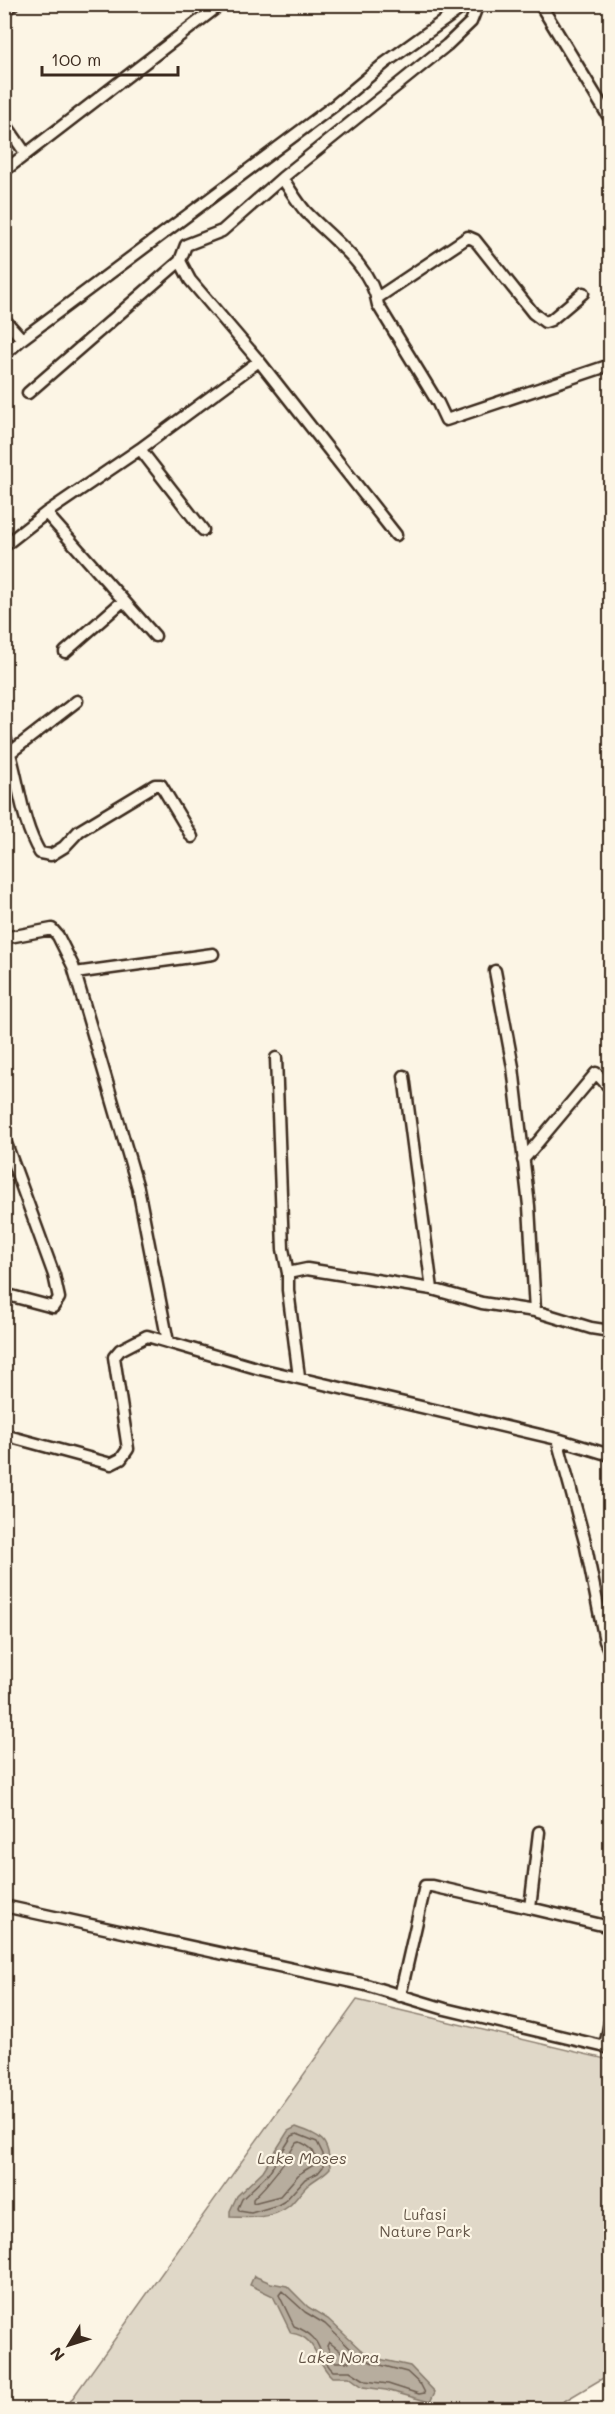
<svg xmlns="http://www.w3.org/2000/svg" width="615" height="2414" viewBox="0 0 615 2414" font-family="Mali,sans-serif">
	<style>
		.green { fill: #e0d8c8; stroke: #8e8173; stroke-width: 1.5 }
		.water { fill: #b7ad9e; stroke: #85796b; stroke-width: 1.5 }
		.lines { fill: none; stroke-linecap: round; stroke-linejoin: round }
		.shore { stroke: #6d5e51; stroke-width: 1.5 }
		.street-casing { stroke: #3b2a1e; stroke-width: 15 }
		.street { stroke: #fcf5e5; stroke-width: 10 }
		.labels { text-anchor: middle; stroke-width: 4.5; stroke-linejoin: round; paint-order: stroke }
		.park-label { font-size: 15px; fill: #645648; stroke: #fcf5e5 }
		.water-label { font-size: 16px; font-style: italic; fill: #605144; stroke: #fcf5e5 }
	</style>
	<rect width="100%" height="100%" fill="#fcf5e5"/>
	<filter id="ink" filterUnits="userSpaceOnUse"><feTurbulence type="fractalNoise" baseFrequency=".0167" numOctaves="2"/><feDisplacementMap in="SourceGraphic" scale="12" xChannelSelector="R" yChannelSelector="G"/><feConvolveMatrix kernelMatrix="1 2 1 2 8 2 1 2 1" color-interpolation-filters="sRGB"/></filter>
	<g filter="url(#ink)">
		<path class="green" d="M357 2000 610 2060V2374L551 2409 64 2410Z"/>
		<path class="water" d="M296 2127C321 2136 329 2139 330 2168 323 2176 316 2178 308 2185 301 2191 296 2200 289 2206 273 2219 249 2218 230 2217V2211L237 2196 263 2171 288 2131Z
			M254 2276 271 2283 287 2286 308 2307 328 2319 361 2350 375 2358 410 2366 435 2392 430 2402 386 2390 363 2387 349 2377H332C314 2361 318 2337 291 2333L273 2296 250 2285Z"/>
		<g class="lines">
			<path class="shore" d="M297 2134 317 2142 323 2154V2167L318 2173 305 2179 285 2201 278 2205 251 2213 239 2211 238 2208 242 2199 268 2174 292 2136Z
				M300 2142C311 2147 317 2152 315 2164L299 2174 280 2196 253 2203V2199C270 2182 284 2164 296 2143Z
				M282 2291 305 2312 325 2324 357 2355 373 2363 407 2372 421 2385 425 2393 419 2394 388 2384 366 2381 350 2371H333C314 2353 327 2339 294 2326L279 2295Z
				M329 2342 349 2358V2362H335L327 2346Z"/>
			<g class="street-casing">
				<path id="street" d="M540 4 610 119
					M4 11 13 4
					M4 122 26 154
					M4 171 221 4
					M282 178C290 189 297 202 306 212 332 239 372 266 378 305L438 403 446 420 610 365
					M180 261 190 280 259 361 396 535
					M377 298 468 237 475 240 533 313 545 322 551 320 583 293
					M4 319 22 339
					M4 355 22 339 335 105 385 63 467 4
					M28 393 180 261 186 245 222 231 282 178 447 45 471 22 478 4
					M140 449 203 530
					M46 513 155 636
					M4 546 46 513 140 449 259 361
					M65 652 123 601
					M4 735C19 773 19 818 40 853L51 855 64 847 79 831 155 785H161L192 837
					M11 752 77 701
					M4 938 52 929 58 936 73 966 138 1188 168 1342
					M495 971 513 1067 529 1206 535 1311
					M75 973 213 954
					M276 1058 283 1249 288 1273V1290L299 1377
					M404 1076 432 1289
					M610 1094V1106
					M4 1138 54 1275 59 1298 53 1307 4 1294
					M523 1160 596 1073 610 1088
					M288 1273 307 1269 432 1289 482 1303 535 1311 591 1328 610 1331
					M4 1435 111 1464 121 1459 128 1449 114 1357 120 1350 147 1336 260 1369 557 1439 610 1455
					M557 1439 585 1542 605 1641 610 1652
					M539 1832 530 1908 610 1927
					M4 1906 366 1985 445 2009 610 2048
					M400 1996 425 1886H432L530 1908
					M605 2047 610 2022"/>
			</g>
			<use href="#street" class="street"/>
		</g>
	</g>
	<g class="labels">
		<g class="park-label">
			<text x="425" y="2220">Lufasi<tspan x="425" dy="17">Nature Park</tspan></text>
		</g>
		<g class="water-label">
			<text x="302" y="2164">Lake Moses</text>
			<text x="339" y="2363">Lake Nora</text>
		</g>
	</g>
	<rect width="615" height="2414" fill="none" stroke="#fcf5e5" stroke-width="24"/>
	<rect x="12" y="12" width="591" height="2390" fill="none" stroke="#3b2a1e" stroke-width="2" filter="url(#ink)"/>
	<g transform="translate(69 2345) rotate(232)" stroke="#fcf5e5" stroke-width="4.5" paint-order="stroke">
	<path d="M0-4.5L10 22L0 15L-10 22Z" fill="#3b2a1e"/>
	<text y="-9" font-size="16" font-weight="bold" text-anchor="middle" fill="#3b2a1e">N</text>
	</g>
	<path d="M42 66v9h136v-9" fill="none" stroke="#3b2a1e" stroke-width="3"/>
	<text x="51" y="66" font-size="18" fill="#3b2a1e" stroke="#fcf5e5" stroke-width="4.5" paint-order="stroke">100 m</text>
</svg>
